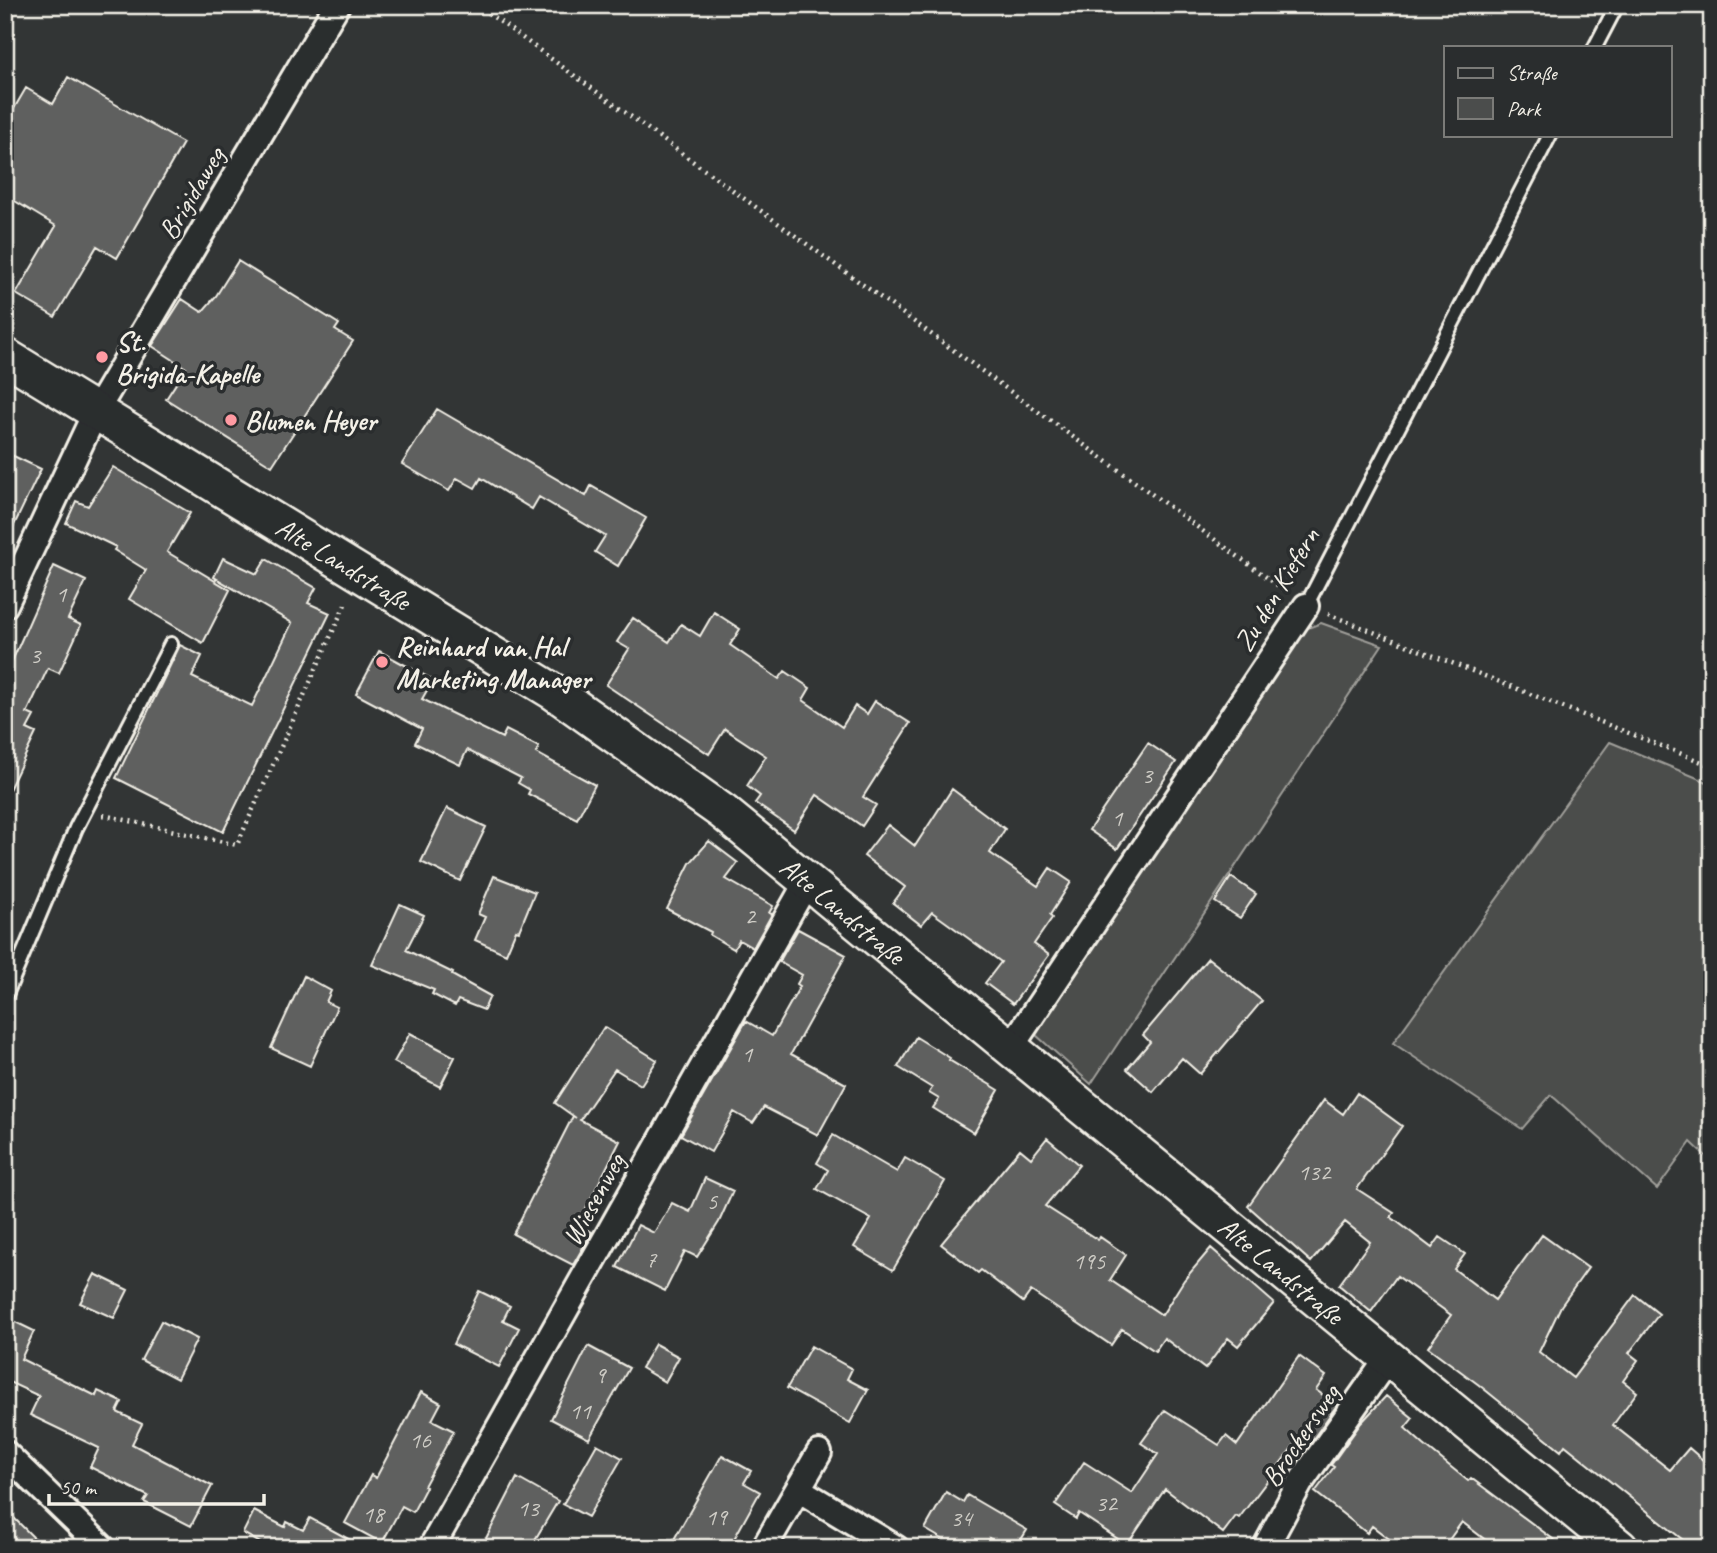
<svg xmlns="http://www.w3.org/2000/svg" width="1717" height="1553" viewBox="0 0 1717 1553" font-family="Caveat,sans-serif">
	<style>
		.green { fill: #4b4d4c; stroke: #a09f9a; stroke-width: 2 }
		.building { fill: #5f605f; stroke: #f4f1e8; stroke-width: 2 }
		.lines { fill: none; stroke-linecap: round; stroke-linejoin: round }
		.service-casing { stroke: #f4f1e8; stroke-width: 18 }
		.minor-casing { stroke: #f4f1e8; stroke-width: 30 }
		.secondary-casing { stroke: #f4f1e8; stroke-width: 40 }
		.path { stroke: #f4f1e8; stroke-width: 4.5; stroke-dasharray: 2 5; stroke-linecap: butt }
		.service { stroke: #2a2d2e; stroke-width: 12 }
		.minor { stroke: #2a2d2e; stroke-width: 24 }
		.secondary { stroke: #2a2d2e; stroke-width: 35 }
		.poi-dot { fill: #ff9aa2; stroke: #2a2d2e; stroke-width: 2.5 }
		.labels { text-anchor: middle; stroke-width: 7; stroke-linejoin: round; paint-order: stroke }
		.number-label { font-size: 24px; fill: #cfcdc6 }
		.street-label { font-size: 28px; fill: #f4f1e8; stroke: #2a2d2e }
		.poi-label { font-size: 28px; font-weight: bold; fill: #f4f1e8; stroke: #2a2d2e; text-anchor: start }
	</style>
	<rect width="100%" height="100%" fill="#323535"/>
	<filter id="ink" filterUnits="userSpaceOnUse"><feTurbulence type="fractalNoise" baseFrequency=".0143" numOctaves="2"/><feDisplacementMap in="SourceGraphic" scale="14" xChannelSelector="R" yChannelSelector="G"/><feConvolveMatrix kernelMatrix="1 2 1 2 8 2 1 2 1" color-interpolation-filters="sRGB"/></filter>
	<g filter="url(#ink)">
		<path class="green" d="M1321 623 1382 645 1091 1084 1036 1035 1129 885 1300 631Z
			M1610 742 1712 784V1162L1691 1142 1657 1189 1551 1095 1522 1129 1393 1043Z"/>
		<path class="building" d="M68 77 183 143 117 258 97 246 55 317 16 294 56 226 5 195V124L26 88 53 104Z
			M238 261 339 324 335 330 353 341 272 466 166 399 186 368 152 346 182 299 202 312 216 296Z
			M437 409 586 496 591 486 646 518 618 566 595 552 605 536 539 497 532 509 481 478 475 488 457 478 449 491 402 464Z
			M5 452 41 469 5 544Z
			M113 467 190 513 167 552 230 590 203 643 129 599 146 570 114 550 116 547 66 523 76 501 88 506Z
			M223 558 257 574 266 559 316 588 308 603 330 613 223 832 116 778 180 645 202 656 192 677 252 706 292 623 214 577Z
			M54 566 86 581 68 619 81 625 59 673 48 668 27 713 34 716 27 729 36 733 5 798V677Z
			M714 612 740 629 730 645 779 679 785 671 810 688 803 700 842 727 855 706 867 714 875 701 910 723 863 797 876 805 862 826 817 795 794 830 755 803 760 796 747 786 766 756 725 729 709 754 606 685 629 649 617 642 633 618 669 642 681 624 700 636Z
			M379 651 433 680 422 699 502 738 506 730 539 747 536 753 595 785 577 819 528 794 530 790 518 783 521 778 467 750 460 765 415 743 422 729 356 694Z
			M1148 743 1176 762 1117 849 1089 830Z
			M952 789 1005 829 990 853 1038 886 1050 868 1071 882 1050 915 1052 918 1034 944 1049 955 1013 1004 985 983 1001 962 932 912 921 925 893 903 905 887 864 856 888 825 915 846Z
			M447 808 486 827 460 881 421 862Z
			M709 841 738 863 726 879 773 906 769 913 772 914 753 948 739 940 734 949 710 935 711 932 667 909 690 863Z
			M494 876 535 892 519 931 516 930 506 954 475 940 485 917 478 914Z
			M1231 877 1256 894 1240 918 1215 902Z
			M400 904 424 915 406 950 453 973 452 975 490 996 484 1010 458 1000 455 1006 432 994 434 990 372 965Z
			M798 929 846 955 791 1054 846 1084 818 1135 764 1107 753 1123 734 1112 711 1152 681 1135 746 1021 772 1036 800 986 797 984 802 975 779 962Z
			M1208 958 1262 1001 1200 1074 1182 1058 1153 1092 1127 1069 1150 1042 1143 1035Z
			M304 976 331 991 326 1002 337 1007 310 1066 271 1048Z
			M604 1027 657 1060 641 1085 615 1069 580 1120 620 1141 578 1224 592 1232 573 1265 513 1234 573 1116 576 1118 555 1103Z
			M410 1033 455 1057 440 1087 394 1062Z
			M916 1037 950 1058 949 1060 999 1090 974 1133 933 1108 939 1099 929 1093 932 1088 898 1067Z
			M1357 1093 1402 1126 1357 1189 1394 1213 1391 1217 1432 1248 1440 1237 1465 1254 1454 1269 1495 1300 1542 1235 1588 1268 1561 1306 1539 1352 1573 1378 1635 1295 1659 1314 1629 1353 1638 1360 1623 1381 1637 1392 1613 1425 1670 1470 1689 1448 1712 1468V1548H1693L1565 1445 1561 1451 1479 1385 1428 1347 1451 1315 1397 1276 1371 1312 1339 1285 1370 1242 1345 1222 1311 1262 1248 1206 1324 1100 1343 1114Z
			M833 1135 897 1172 905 1158 945 1181 893 1270 854 1247 871 1219 817 1189 828 1170 817 1163Z
			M1047 1138 1079 1165 1045 1206 1098 1240 1100 1237 1126 1255 1110 1280 1162 1315 1184 1280 1211 1248 1274 1303 1238 1346 1228 1338 1205 1369 1164 1338 1155 1351 1122 1329 1111 1345 1031 1291 1023 1302 981 1270 978 1273 941 1244 1020 1149 1031 1158Z
			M705 1178 733 1191 719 1222 697 1257 685 1251 665 1291 617 1267 638 1225 654 1233 672 1203 690 1212Z
			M95 1274 128 1290 114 1318 80 1303Z
			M479 1291 510 1306 503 1320 519 1328 499 1367 453 1344Z
			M5 1317 34 1331 21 1359 96 1396 98 1391 122 1402 117 1412 142 1424 132 1444 212 1486 191 1526 144 1502 148 1496 90 1467 99 1448 30 1415 39 1396 9 1382 5 1390Z
			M161 1321 197 1339 177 1379 141 1360Z
			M655 1344 679 1357 665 1382 641 1368Z
			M588 1346 629 1368 589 1439 551 1419Z
			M811 1346 852 1369 847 1379 868 1390 850 1423 787 1388Z
			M1299 1356 1326 1376 1316 1390 1337 1405 1308 1446 1299 1439 1239 1518 1236 1516 1223 1533 1165 1489 1127 1545 1079 1513 1076 1519 1055 1505 1084 1462 1132 1493 1158 1454 1141 1443 1165 1410 1219 1445 1226 1436 1237 1445Z
			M421 1392 441 1403 432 1420 454 1431 424 1486 426 1487 413 1512 402 1506 382 1543 345 1523 371 1475 376 1478Z
			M1386 1396 1413 1418 1405 1428 1424 1445 1468 1481 1471 1478 1565 1548H1496L1462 1522 1443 1548H1401L1372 1526 1367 1533 1315 1492 1334 1467 1331 1465 1361 1423Z
			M597 1444 622 1458 588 1517 563 1504Z
			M722 1455 751 1471 744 1483 760 1492 729 1548H669Z
			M517 1478 558 1501 530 1548H481Z
			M946 1492 963 1502 967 1495 1027 1530 1016 1548H1005L989 1538 984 1548H937L942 1539 925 1529Z
			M5 1509 44 1548H5Z
			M254 1511 285 1527 287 1522 303 1530 310 1518 365 1548H269L243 1533Z"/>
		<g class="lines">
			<g class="service-casing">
				<path id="service" d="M1595 47 1617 5
					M1306 606 1550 135
					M5 997 76 828 171 644"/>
			</g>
			<g class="minor-casing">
				<path id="minor" d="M5 605 96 411 337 5
					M1011 1047 1306 606
					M5 1453 103 1548
					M798 1489 819 1453
					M431 1548 808 880
					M764 1548 798 1489 896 1548
					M1265 1548 1300 1483 1389 1357"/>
			</g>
			<g class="secondary-casing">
				<g id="secondary">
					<path id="s1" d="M5 356 554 692 723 812 1620 1548"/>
				</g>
			</g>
			<path class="path" d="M477 5 1287 592
				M1328 614 1712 766
				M103 815 237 845 346 602"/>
			<use href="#service" class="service"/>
			<use href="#minor" class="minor"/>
			<use href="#secondary" class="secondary"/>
		</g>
	</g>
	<g class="poi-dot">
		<circle cx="102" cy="357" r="7"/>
		<circle cx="231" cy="420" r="7"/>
		<circle cx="382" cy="662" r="7"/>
	</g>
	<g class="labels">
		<g class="number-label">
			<text x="61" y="602">1</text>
			<text x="35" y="663">3</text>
			<text x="1147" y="783">3</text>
			<text x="1117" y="826">1</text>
			<text x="750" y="924">2</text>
			<text x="747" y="1062">1</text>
			<text x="1314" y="1180">132</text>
			<text x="712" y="1209">5</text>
			<text x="651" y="1267">7</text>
			<text x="1089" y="1269">195</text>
			<text x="600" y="1383">9</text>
			<text x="580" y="1419">11</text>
			<text x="420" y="1448">16</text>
			<text x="1106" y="1511">32</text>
			<text x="528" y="1516">13</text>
			<text x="373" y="1522">18</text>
			<text x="716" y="1525">19</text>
			<text x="961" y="1526">34</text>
		</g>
		<g class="street-label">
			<text transform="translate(191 193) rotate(-59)" y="10">Brigidaweg</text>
			<text dy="10" stroke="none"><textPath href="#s1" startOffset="397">Alte Landstraße</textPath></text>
			<text transform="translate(1276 589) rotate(-59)" y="10">Zu den Kiefern</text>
			<text dy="10" stroke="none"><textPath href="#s1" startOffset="1006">Alte Landstraße</textPath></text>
			<text transform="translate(593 1199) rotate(-61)" y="10">Wiesenweg</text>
			<text dy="10" stroke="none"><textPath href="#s1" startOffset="1573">Alte Landstraße</textPath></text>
			<text transform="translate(1300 1435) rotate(-56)" y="10">Brockersweg</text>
		</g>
		<g class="poi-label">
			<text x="116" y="351">St.<tspan x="116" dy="32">Brigida-Kapelle</tspan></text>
			<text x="245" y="430">Blumen Heyer</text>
			<text x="396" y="656">Reinhard van Hal<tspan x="396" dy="32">Marketing Manager</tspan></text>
		</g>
	</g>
	<rect width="1717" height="1553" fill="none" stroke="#2a2d2e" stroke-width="28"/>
	<rect x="14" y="14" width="1689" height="1525" fill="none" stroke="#f4f1e8" stroke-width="2.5" filter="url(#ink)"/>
	<rect x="1444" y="46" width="228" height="91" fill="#2a2d2e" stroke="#7b7b78" stroke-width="2"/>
	<rect x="1458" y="68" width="35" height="10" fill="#2a2d2e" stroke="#7b7b78" stroke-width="2"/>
	<text x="1507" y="80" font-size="21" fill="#f4f1e8">Straße</text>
	<rect x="1458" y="98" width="35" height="21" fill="#4b4d4c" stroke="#7b7b78" stroke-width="2"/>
	<text x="1507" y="116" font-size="21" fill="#f4f1e8">Park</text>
	<path d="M49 1494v10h215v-10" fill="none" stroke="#f4f1e8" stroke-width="3.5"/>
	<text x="60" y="1494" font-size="21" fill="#f4f1e8" stroke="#2a2d2e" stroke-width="5" paint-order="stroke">50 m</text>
</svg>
